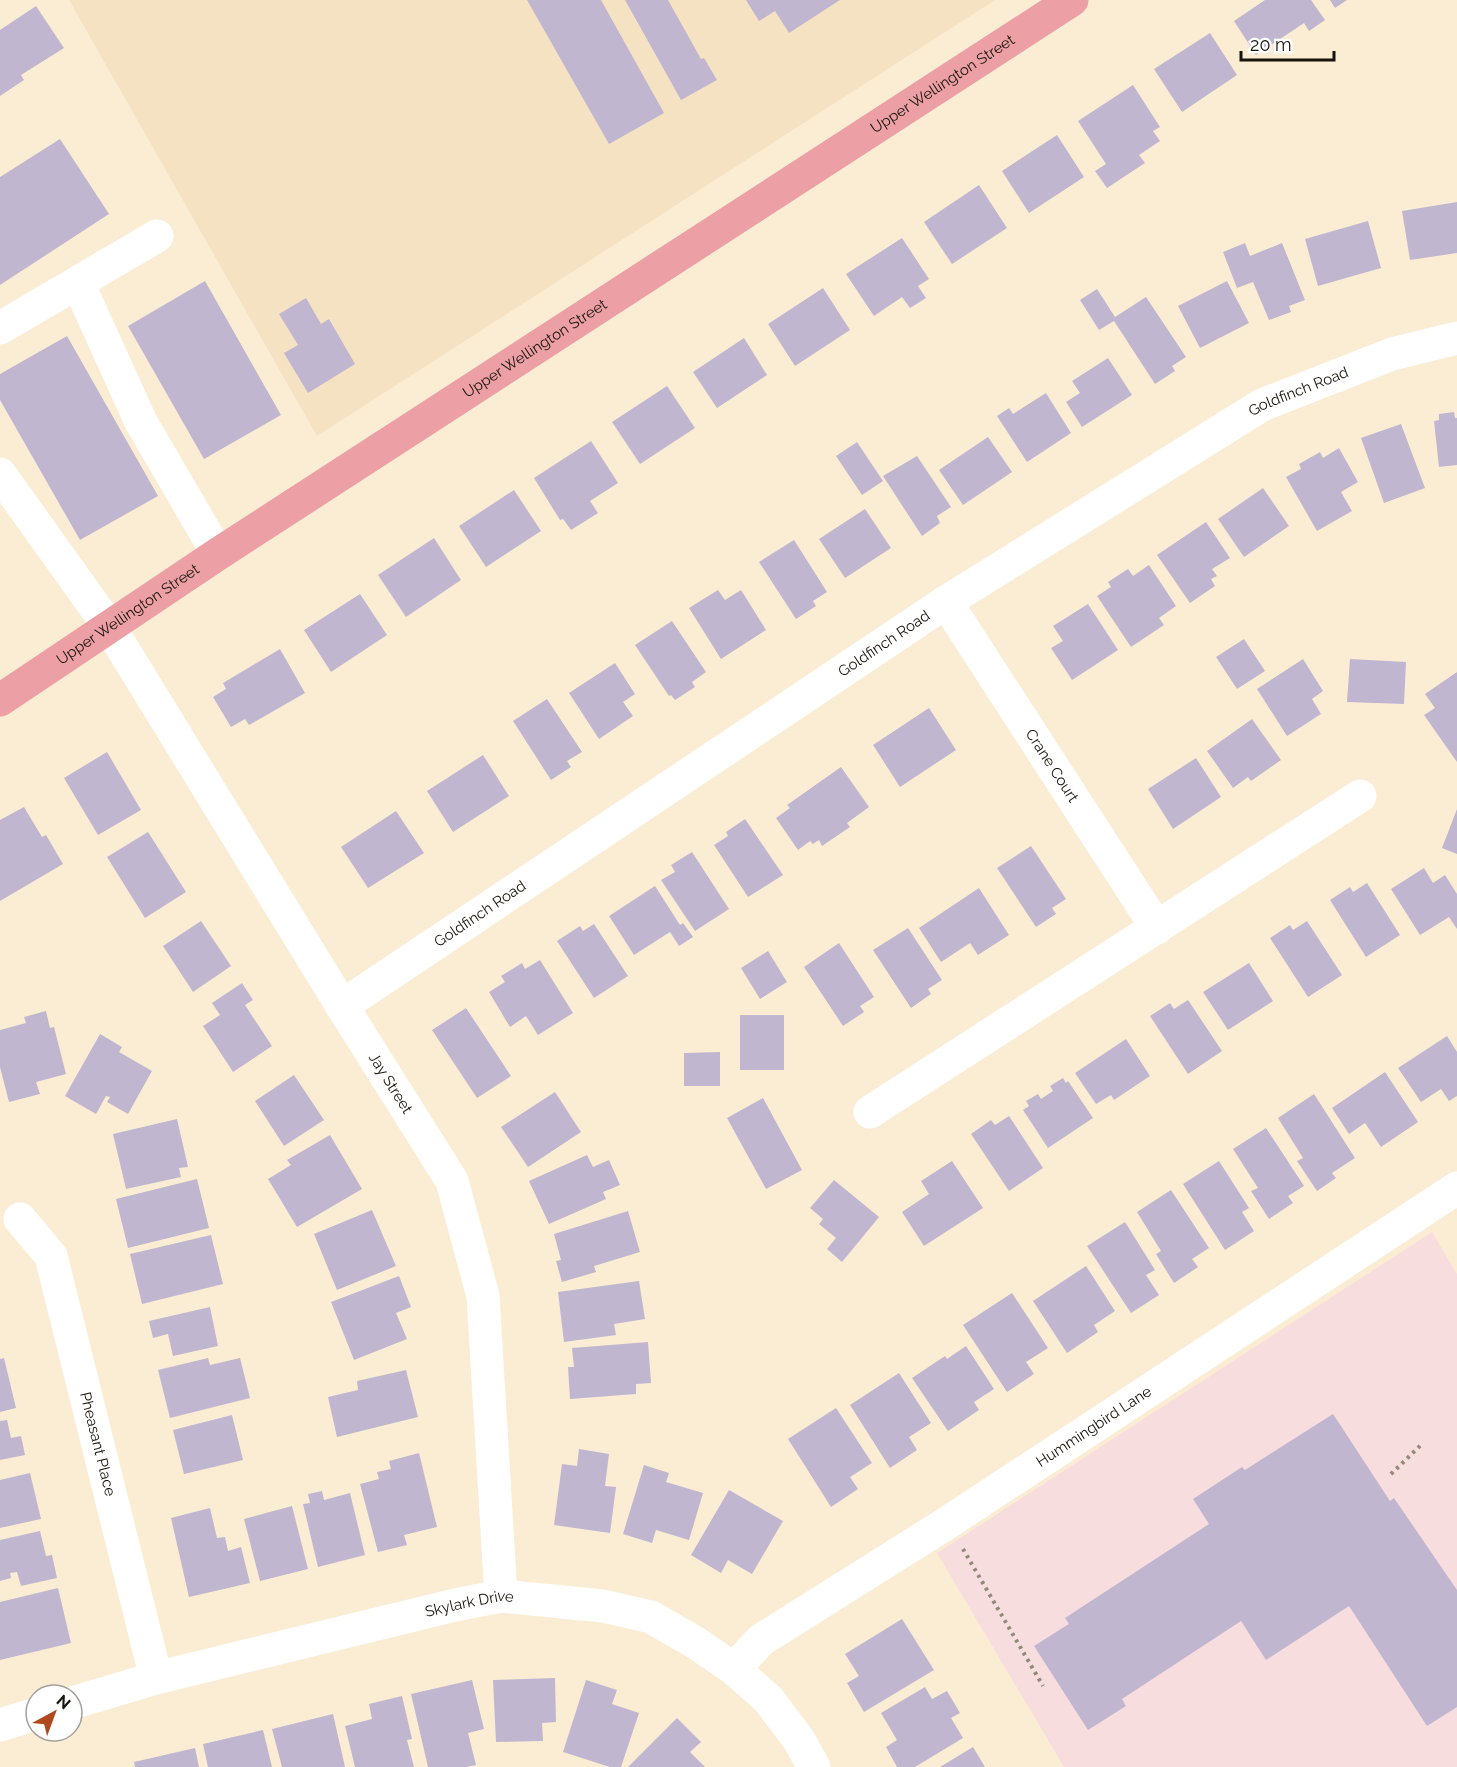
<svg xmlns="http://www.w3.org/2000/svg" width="1457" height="1767" viewBox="0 0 1457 1767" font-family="Raleway,sans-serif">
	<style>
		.built { fill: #f4e2c2 }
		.education { fill: #f8ddde }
		.building { fill: #c0b6cf }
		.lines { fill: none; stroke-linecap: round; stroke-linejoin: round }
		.path { stroke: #938978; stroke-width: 4; stroke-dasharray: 3 4.5; stroke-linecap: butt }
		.minor { stroke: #fff; stroke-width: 33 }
		.major { stroke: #eca0a6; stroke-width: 33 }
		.labels { text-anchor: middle; stroke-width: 4.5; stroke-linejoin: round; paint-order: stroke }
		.street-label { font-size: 15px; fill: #18130b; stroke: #fff }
	</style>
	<rect width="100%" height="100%" fill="#fbedd4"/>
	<path class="built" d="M69 0H995L317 436Z"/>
	<path class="education" d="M1432 1232 1457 1274V1767H1064L937 1553Z"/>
	<path class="building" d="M527 0H601L664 113 609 144Z
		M625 0H668L701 59 704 58 717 80 681 100Z
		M746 0H840L789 33 775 11 759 21Z
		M1265 0H1311L1325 20 1309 31 1304 23 1256 55 1234 21Z
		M1330 0H1347L1335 8Z
		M36 6 64 48 21 75 24 80 0 96V30Z
		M1210 33 1237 75 1182 112 1154 69Z
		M1133 85 1160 127 1153 131 1160 141 1139 155 1145 163 1107 188 1095 171 1106 164 1078 121Z
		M1057 135 1084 177 1029 213 1002 171Z
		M60 139 109 214 0 285V177Z
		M979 185 1007 228 952 264 924 222Z
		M1457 202V253L1410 260 1402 211Z
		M1368 221 1381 268 1318 286 1305 239Z
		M902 238 929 279 918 286 926 298 910 308 902 297 874 316 846 274Z
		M1245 243 1250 256 1282 243 1305 300 1289 306 1291 312 1269 320 1253 282 1237 288 1223 252Z
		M205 281 281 415 204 459 128 326Z
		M1227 281 1249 323 1200 348 1178 306Z
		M823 288 850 330 795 366 768 324Z
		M1097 289 1115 317 1146 297 1186 357 1172 366 1175 371 1155 384 1114 321 1099 330 1080 300Z
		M306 298 321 324 329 319 355 364 308 393 284 353 298 345 279 314Z
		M67 336 158 496 80 540 0 400V374Z
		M744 338 767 375 717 408 693 372Z
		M1108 358 1132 395 1082 427 1066 402 1080 393 1072 381Z
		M667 386 695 428 640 464 612 422Z
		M1046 393 1071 433 1027 462 997 416 1009 408 1013 414Z
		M1454 412 1455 418H1457V465L1439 467 1434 421 1439 420V414Z
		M1401 424 1425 488 1384 503 1361 438Z
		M988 437 1012 472 963 505 939 470Z
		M591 441 618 483 590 501 598 513 571 530 563 519 560 520 534 478Z
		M857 442 883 481 862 495 836 456Z
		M1339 448 1358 482 1341 492 1352 511 1317 531 1286 477 1301 469 1299 464 1320 452 1323 458Z
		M917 456 951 507 937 516 940 523 922 536 883 476Z
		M1263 488 1289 526 1244 557 1218 519Z
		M514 490 541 531 486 567 459 526Z
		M865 509 891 548 845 578 819 539Z
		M1206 522 1230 558 1212 569 1217 576 1211 579 1215 586 1190 603 1157 555Z
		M434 538 461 580 406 617 378 575Z
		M794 540 827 592 813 601 816 606 796 619 759 562Z
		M1149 565 1176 606 1159 618 1164 625 1131 647 1097 596 1111 587 1108 582 1128 569 1133 576Z
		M718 590 725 600 741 590 766 630 721 659 689 608Z
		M360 594 387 635 331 672 304 630Z
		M1088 604 1118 650 1072 680 1051 648 1063 641 1053 626Z
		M672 621 706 672 692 682 695 687 675 700 671 695 669 696 635 645Z
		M1244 639 1265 671 1237 689 1216 657Z
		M280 649 305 693 249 725 245 719 231 727 213 697 226 689 223 683Z
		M1303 659 1323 691 1312 699 1321 714 1287 736 1257 689Z
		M1350 659 1406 662 1404 704 1347 702Z
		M615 663 635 694 623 702 633 716 599 739 569 693Z
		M1457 672V762L1424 715 1435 708 1425 694Z
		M547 699 582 752 567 761 571 767 551 780 513 721Z
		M929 708 956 750 900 787 873 745Z
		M1252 719 1281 760 1251 781 1248 777 1233 788 1207 751Z
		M107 752 141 810 98 835 64 778Z
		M483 755 509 796 453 832 427 791Z
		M1196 758 1221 797 1173 829 1148 789Z
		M841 767 869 807 847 823 850 827 822 846 819 840 813 844 810 841 798 850 776 818 790 808 787 805Z
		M24 807 42 837 46 835 63 864 0 901V820Z
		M1457 809V854L1442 848Z
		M396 811 424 853 368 888 341 847Z
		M745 819 783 875 748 897 714 845 728 836 726 832Z
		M148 832 186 892 145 918 107 857Z
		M1031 846 1066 899 1052 908 1056 914 1036 927 997 868Z
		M692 852 729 909 695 931 661 880 675 872 671 865Z
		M1424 868 1433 883 1445 875 1457 894V929L1449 917 1420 935 1391 889Z
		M1367 883 1400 935 1366 957 1330 900 1350 887 1353 892Z
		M655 886 680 925 683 923 693 937 679 946 670 932 634 955 609 916Z
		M979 888 1009 935 978 955 970 943 941 962 919 928Z
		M201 921 231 966 193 992 163 946Z
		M1307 921 1342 975 1308 997 1270 938 1290 925 1293 930Z
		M594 924 628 976 594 998 557 941 580 926 583 931Z
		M908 928 942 980 928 989 931 994 911 1008 873 950Z
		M839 943 874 997 860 1006 864 1012 843 1026 804 967Z
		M768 951 787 982 760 999 741 968Z
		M540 960 573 1013 538 1035 526 1016 510 1027 489 992 505 982 501 976 522 963 525 969Z
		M1249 963 1273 1001 1228 1030 1203 992Z
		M242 983 253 1000 245 1005 272 1046 233 1072 203 1026 220 1015 212 1003Z
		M1188 1000 1222 1051 1188 1074 1150 1016 1170 1003 1174 1009Z
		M466 1008 511 1076 477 1098 432 1030Z
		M46 1011 50 1028 54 1027 66 1074 36 1082 40 1094 9 1102 0 1067V1030L26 1023 24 1017Z
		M740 1015H784V1070H740Z
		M100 1034 122 1047 119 1052 152 1071 128 1114 107 1102 110 1097 106 1096 96 1114 65 1096Z
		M1447 1036 1457 1052V1096L1449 1101 1441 1089 1421 1102 1398 1068Z
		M1126 1039 1150 1076 1114 1100 1111 1095 1096 1104 1075 1073Z
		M720 1052V1086H684V1053Z
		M1385 1072 1418 1122 1381 1147 1365 1123 1349 1134 1332 1108Z
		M294 1075 324 1120 284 1146 255 1101Z
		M1063 1078 1066 1083 1068 1081 1093 1118 1048 1148 1023 1110 1029 1106 1026 1101 1038 1094 1041 1099 1053 1091 1050 1086Z
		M555 1092 581 1132 528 1167 501 1127Z
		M1314 1094 1355 1158 1332 1173 1336 1178 1317 1191 1297 1161 1303 1158 1278 1118Z
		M763 1098 802 1170 766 1189 727 1118Z
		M1009 1116 1043 1168 1009 1191 971 1134 991 1120 995 1125Z
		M177 1119 188 1167 179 1168 181 1177 126 1189 113 1134Z
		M1266 1128 1304 1186 1288 1196 1293 1203 1269 1219 1251 1191 1258 1188 1233 1149Z
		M330 1135 362 1189 297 1227 268 1179 291 1165 287 1160Z
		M587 1155 593 1167 609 1160 620 1185 603 1192 606 1199 549 1224 529 1181Z
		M952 1161 983 1208 924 1246 902 1212 929 1194 921 1181Z
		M1219 1161 1249 1208 1242 1212 1254 1231 1225 1250 1183 1184Z
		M197 1179 209 1228 128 1248 116 1199Z
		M834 1180 879 1217 842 1262 827 1249 836 1238 819 1224 823 1219 810 1208Z
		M1171 1190 1209 1248 1192 1259 1198 1267 1174 1283 1156 1254 1161 1251 1137 1212Z
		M372 1210 396 1266 337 1290 314 1234Z
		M628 1211 640 1252 594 1266 596 1272 562 1282 556 1261 561 1260 554 1234Z
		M1125 1222 1155 1270 1146 1275 1159 1295 1131 1313 1087 1246Z
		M211 1235 223 1284 142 1304 130 1254Z
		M1086 1266 1115 1311 1094 1325 1098 1332 1067 1353 1033 1301Z
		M399 1276 411 1307 396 1313 407 1339 354 1360 331 1302Z
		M639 1281 645 1319 614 1324 616 1335 564 1342 558 1292Z
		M1012 1293 1048 1348 1026 1362 1034 1374 1007 1392 963 1325Z
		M210 1307 218 1346 173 1356 168 1334 153 1338 149 1321Z
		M648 1342 651 1383 636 1384V1394L570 1399 568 1367H574L572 1348Z
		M966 1346 994 1389 974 1402 979 1410 948 1431 912 1378 945 1356 947 1359Z
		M4 1358 16 1408 0 1412V1359Z
		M208 1358 210 1365 240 1358 250 1398 170 1418 158 1370Z
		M406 1370 418 1417 337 1437 328 1397 358 1390 357 1381Z
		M899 1373 931 1423 909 1437 917 1450 890 1468 850 1405Z
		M836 1408 872 1463 850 1477 858 1489 831 1507 788 1439Z
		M1333 1414 1390 1501 1394 1498 1457 1590V1707L1427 1726 1349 1606 1266 1660 1241 1621 1122 1699 1126 1706 1088 1730 1034 1646 1069 1624 1065 1618 1209 1524 1193 1499 1242 1467 1245 1470Z
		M232 1415 243 1460 184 1474 173 1430Z
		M7 1420 11 1438 21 1436 25 1455 0 1460V1421Z
		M579 1449 609 1454 605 1486 616 1487 610 1533 554 1525 562 1464 577 1466Z
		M419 1453 437 1527 404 1535 407 1545 378 1552 360 1484 379 1479 377 1472 391 1469 389 1461Z
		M644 1465 669 1473 666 1482 703 1493 689 1540 656 1530 652 1543 623 1534Z
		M30 1473 41 1519 0 1528V1480Z
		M729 1490 783 1521 752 1574 728 1560 721 1573 691 1555Z
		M322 1491 324 1500 350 1493 365 1555 318 1567 303 1504 310 1503 308 1494Z
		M292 1506 308 1569 260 1581 244 1519Z
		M210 1508 217 1538 225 1537 228 1551 241 1547 250 1583 189 1597 171 1518Z
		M40 1531 46 1556 52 1555 57 1578 21 1586 17 1572 10 1573 11 1578 0 1581V1540Z
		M58 1588 71 1643 0 1660V1602Z
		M902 1619 934 1670 864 1712 847 1683 859 1676 845 1654Z
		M555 1678 556 1722 542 1723 543 1741 496 1742 493 1680Z
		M472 1680 484 1729 468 1733 476 1765 466 1767H428L411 1694Z
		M586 1680 617 1690 612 1704 639 1713 621 1767H610L563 1752Z
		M925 1687 932 1699 947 1691 960 1713 951 1718 963 1738 915 1767H897L886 1747 897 1740 881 1713Z
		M402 1696 412 1739 407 1740 414 1767H355L345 1726 372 1719 369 1704Z
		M333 1714 345 1767H282L272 1729Z
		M677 1718 701 1742 690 1752 705 1767H628Z
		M263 1730 272 1767H208L203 1744Z
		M973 1747 985 1767H940Z
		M195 1748 199 1767H135L134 1762Z"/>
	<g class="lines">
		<path class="path" d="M1391 1474 1423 1443
			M963 1549 1043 1686"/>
		<g class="minor">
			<path d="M78 283 141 422 218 554"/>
			<path d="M0 328 157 236"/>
			<path id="s1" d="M0 474 110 628 342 1006 452 1181 483 1296 501 1596"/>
			<path id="s2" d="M946 602 1157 928"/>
			<path id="s3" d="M342 1006 946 602 1262 405 1392 354 1457 338"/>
			<path d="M870 1112 1360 796"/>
			<path id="s4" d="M20 1219 51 1256 156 1678"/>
			<path id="s5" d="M734 1669 761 1640 947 1523 1457 1188"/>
			<path id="s6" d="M72 1703 156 1678 455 1605 501 1596 603 1606 651 1617 696 1643 734 1669 768 1699 799 1740 814 1767"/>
			<path d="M0 1725 36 1714"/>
		</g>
		<path class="major" id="s7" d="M0 700 218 554 1072 0"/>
	</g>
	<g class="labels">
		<g class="street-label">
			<text dy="5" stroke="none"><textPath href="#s7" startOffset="1126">Upper Wellington Street</textPath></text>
			<text dy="5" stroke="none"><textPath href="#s7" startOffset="640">Upper Wellington Street</textPath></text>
			<text dy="5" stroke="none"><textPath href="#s3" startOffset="1138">Goldfinch Road</textPath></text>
			<text dy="5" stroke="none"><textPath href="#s7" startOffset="154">Upper Wellington Street</textPath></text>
			<text dy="5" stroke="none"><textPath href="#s3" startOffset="652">Goldfinch Road</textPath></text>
			<text dy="5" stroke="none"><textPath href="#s2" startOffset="195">Crane Court</textPath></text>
			<text dy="5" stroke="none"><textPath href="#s3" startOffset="166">Goldfinch Road</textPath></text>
			<text dy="5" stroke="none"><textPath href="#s1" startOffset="724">Jay Street</textPath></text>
			<text dy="5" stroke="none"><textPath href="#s5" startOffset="435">Hummingbird Lane</textPath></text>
			<text dy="5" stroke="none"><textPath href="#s4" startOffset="242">Pheasant Place</textPath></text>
			<text dy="5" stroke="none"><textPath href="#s6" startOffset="410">Skylark Drive</textPath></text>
		</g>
	</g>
	<g transform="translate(54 1713) rotate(41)"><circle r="28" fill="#ffffff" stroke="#a3a19d" stroke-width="1.5"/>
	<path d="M0-4.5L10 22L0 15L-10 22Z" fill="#af4a1e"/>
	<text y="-9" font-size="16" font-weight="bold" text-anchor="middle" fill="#18130b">N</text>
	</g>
	<path d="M1241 51v9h93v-9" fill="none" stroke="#18130b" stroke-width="3"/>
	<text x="1250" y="51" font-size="18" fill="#18130b" stroke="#ffffff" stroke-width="4.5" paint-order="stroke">20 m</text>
</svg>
